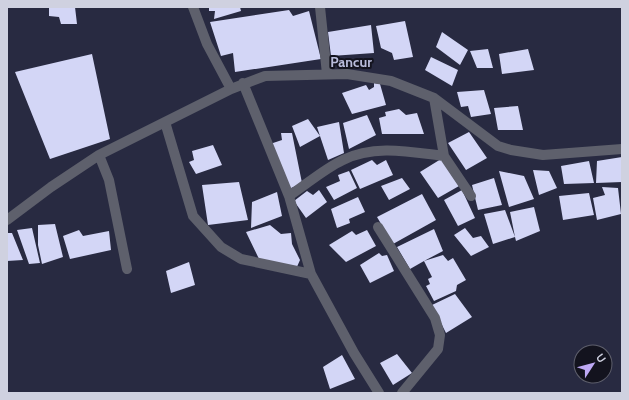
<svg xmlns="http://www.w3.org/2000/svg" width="629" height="400" viewBox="0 0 629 400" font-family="Cabin,sans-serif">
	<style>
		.building { fill: #d3d6f6 }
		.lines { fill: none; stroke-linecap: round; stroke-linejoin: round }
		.minor { stroke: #5e606c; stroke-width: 10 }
		.labels { text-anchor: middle; stroke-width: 4; stroke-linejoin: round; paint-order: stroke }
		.quarter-label { font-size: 14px; font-weight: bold; fill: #b9bcdb; stroke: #13131e }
	</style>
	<rect width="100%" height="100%" fill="#282a41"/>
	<path class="building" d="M49 7H75L77 24H61L59 17 49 16Z
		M209 7H240L241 11 214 19 215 11H209Z
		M289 10 293 16 309 11 321 59 235 72 233 53 221 56 210 22Z
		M405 21 413 57 394 60 392 53 381 48 376 26Z
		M371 25 374 53 331 56 328 32Z
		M442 32 468 50 460 65 436 47Z
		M488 49 493 68H477L470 51Z
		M528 49 534 70 502 74 499 54Z
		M92 54 110 139 50 159 15 72Z
		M431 57 458 70 452 86 425 70Z
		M374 83 380 84 386 105 352 114 342 93 366 85 369 90 374 87Z
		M484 90 491 114 471 117 468 106 461 107 457 92Z
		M518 106 523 130H498L494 108Z
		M399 109 406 115 417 113 424 134H382L379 118 386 116 385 112Z
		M367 115 376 135 349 149 343 123Z
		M308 119 320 136 317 127 339 122 344 153 328 160 320 136 300 147 292 126Z
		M469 132 487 158 466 170 448 143Z
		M281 133H292L302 183 289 189 270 144 282 140Z
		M213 145 222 165 196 174 189 162 194 160 192 151Z
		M622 157V182L596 183 597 161Z
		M441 159 459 186 438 198 420 172Z
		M372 160 377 165 386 160 393 175 360 189 351 170Z
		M589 161 594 183 564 184 561 166Z
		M533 170 549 171 557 188 539 195Z
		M349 171 357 188 334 200 326 187 340 181 338 175Z
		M499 171 524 176 534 199 509 207Z
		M402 178 410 189 389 200 381 186Z
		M494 178 502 205 478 210 472 185Z
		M239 182 248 220 208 225 202 185Z
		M602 187 618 188 621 214 597 220 593 198 605 195Z
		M319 190 327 202 306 218 294 201 307 191 313 195Z
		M462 190 475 218 458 226 444 200Z
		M277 192 282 216 251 228 252 202Z
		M589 193 594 215 563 220 559 196Z
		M422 194 436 220 393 244 377 217Z
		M358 197 365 212 349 219 350 223 337 228 331 209Z
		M534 207 540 231 516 241 515 237 493 244 484 214 505 210 515 237 510 212Z
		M55 224 63 257 42 264 38 245V225Z
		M270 225 281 234 291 233 292 244 300 260 296 269 260 261 246 232Z
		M32 228 40 263 29 264 17 230Z
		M465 228 473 238 481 236 489 247 471 256 454 235Z
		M434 229 443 251 424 261 443 255 448 261 453 258 466 280 457 285 456 291 434 301 426 286 430 284 428 279 432 277 424 261 410 269 397 247Z
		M79 230 83 236 109 231 111 250 70 259 63 236Z
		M367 230 376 246 346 262 329 245 352 231 356 235Z
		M7 233H12L23 260 7 261Z
		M379 253 382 256 387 255 394 271 370 283 360 265Z
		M189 262 195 285 171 293 166 271Z
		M455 294 472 317 446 333 432 305Z
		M397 354 412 373 393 385 380 363Z
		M342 355 355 379 330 389 323 367Z"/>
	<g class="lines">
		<path class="minor" d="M193 7 207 44 231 89
			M320 7 327 74
			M243 83 289 196 311 274 354 353 379 393
			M434 98 444 156 471 196
			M165 122 193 216 221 247 241 259 311 274
			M99 155 109 180 127 269
			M289 196C307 184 324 169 343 160 374 144 411 152 444 156
			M7 220 51 187 99 155 231 89 265 76 347 74 391 81 434 98 498 146 511 150 543 155 622 149
			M378 227 435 318 440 335 438 349 402 393"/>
	</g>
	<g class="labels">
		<g class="quarter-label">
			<text x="351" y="67">Pancur</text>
		</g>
	</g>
	<rect width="629" height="400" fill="none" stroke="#cfd1e0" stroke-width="16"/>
	<g transform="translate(593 364) rotate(54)"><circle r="19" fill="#13131e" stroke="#5e5f6c"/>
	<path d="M0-3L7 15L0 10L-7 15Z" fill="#bea9f5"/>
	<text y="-6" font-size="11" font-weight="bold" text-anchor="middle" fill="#cfd1e0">U</text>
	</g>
</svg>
